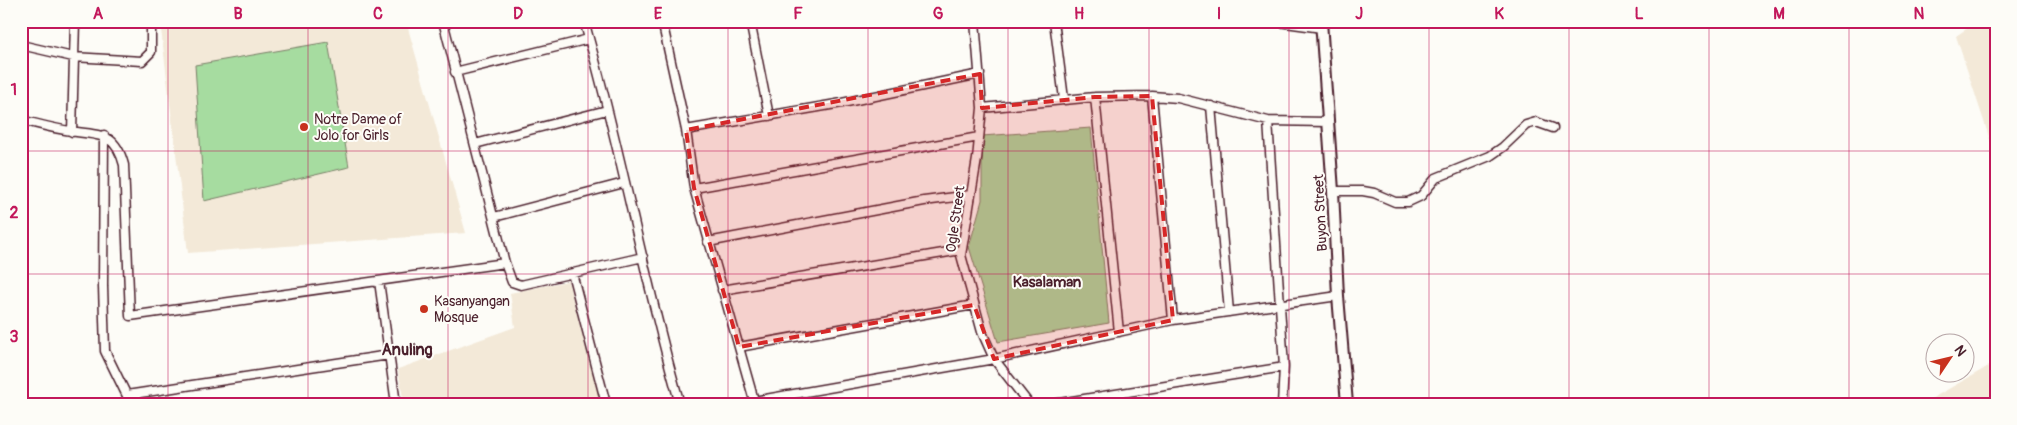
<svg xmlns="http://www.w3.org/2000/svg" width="2017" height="425" viewBox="0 0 2017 425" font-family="Pangolin,sans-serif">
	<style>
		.built { fill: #f3e9d8 }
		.green { fill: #a6dca0; stroke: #787e66 }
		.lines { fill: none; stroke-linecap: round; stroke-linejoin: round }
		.minor-casing { stroke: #4a1f2b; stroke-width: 11 }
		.secondary-casing { stroke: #4a1f2b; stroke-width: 14 }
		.minor { stroke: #fdfcf7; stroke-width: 8 }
		.secondary { stroke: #fdfcf7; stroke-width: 10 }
		.marked { fill: #d62828; fill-opacity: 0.2; stroke: #d62828; stroke-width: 4; stroke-dasharray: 10 6; stroke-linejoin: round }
		.grid { fill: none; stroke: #c2185b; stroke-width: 1; stroke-opacity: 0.55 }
		.poi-dot { fill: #c8321e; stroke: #fdfcf7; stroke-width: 2 }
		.labels { text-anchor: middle; stroke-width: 4; stroke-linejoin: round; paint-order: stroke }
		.poi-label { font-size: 14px; fill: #4a1f2b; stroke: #fdfcf7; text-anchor: start }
		.street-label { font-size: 14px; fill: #4a1f2b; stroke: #fdfcf7 }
		.neighbourhood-label { font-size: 15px; font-weight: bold; fill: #4a1f2b; stroke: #fdfcf7 }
		.quarter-label { font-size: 16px; font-weight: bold; fill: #4a1f2b; stroke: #fdfcf7 }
		.neatline { fill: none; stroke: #c2185b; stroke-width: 2 }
		.grid-label { font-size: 16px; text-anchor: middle; font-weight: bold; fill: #c2185b }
	</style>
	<rect width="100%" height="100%" fill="#fdfcf7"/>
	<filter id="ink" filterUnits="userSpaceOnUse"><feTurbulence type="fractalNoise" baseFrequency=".02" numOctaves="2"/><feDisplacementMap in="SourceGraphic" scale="10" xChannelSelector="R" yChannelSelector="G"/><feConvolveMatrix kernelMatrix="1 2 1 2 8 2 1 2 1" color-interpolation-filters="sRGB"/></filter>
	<g filter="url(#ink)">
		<path class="built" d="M160 21H406L466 233 188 253Z
			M1978 21H1996V158L1956 36Z
			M568 281 601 404H404L398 369 515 327 510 293Z
			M1996 362V404H1922Z"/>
		<path class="green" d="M328 42 349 167 204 201 195 65Z
			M1091 128 1109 323 998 342 969 247 982 200V136Z"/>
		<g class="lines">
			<g class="minor-casing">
				<path id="minor" d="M443 21 505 263 512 282 521 285 643 257
					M584 21C621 147 643 278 680 404
					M662 21 686 130
					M750 21 769 116
					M975 21 982 108 977 159 961 255 982 332 994 359 1029 404
					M1054 21 1064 99
					M1271 21 1322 28
					M21 45 73 57 142 61 151 52V21
					M455 72 589 39
					M1152 96 1173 320
					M1095 97 1119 332
					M1211 106 1229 312
					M982 108 1095 97 1152 96 1178 98 1268 121 1328 122
					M21 120C38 124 54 129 71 131 100 136 115 131 124 165L130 316 505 263
					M1268 121 1284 367 1282 404
					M72 132 75 21
					M104 135 103 286 105 351 131 404
					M475 144 607 110
					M694 188 979 137
					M1333 191H1363L1374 193 1395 202H1408L1421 196 1436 178 1490 156 1503 147 1526 125 1536 122 1553 128
					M494 217 624 183
					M708 242 924 201 971 195
					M572 273 606 404
					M379 281 396 404
					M722 290 961 250
					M739 347 974 305
					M127 395 389 355
					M754 401 994 359 1173 320 1338 296
					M755 404 694 188 686 130 842 103 980 74
					M1053 404 1284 367"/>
			</g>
			<g class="secondary-casing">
				<path id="secondary" d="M1321 21 1333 191 1338 296 1347 404"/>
			</g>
			<use href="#minor" class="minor"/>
			<use href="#secondary" class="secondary"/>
		</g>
	</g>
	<path class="marked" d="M980 74 982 108 1095 97 1152 96 1173 320 994 359 974 305 739 347 694 188 686 130Z"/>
	<path class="grid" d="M168 21V404M308 21V404M448 21V404M588 21V404M728 21V404M868 21V404M1008 21V404M1149 21V404M1289 21V404M1429 21V404M1569 21V404M1709 21V404M1849 21V404M21 151H1996M21 274H1996"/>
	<g class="poi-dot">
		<circle cx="304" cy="127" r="5"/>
		<circle cx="424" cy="309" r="5"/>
	</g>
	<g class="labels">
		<g class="poi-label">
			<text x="314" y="124">Notre Dame of<tspan x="314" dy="16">Jolo for Girls</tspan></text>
			<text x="434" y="306">Kasanyangan<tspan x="434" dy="16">Mosque</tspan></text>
		</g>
		<g class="street-label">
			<text transform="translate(1320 213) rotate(-93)" y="5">Buyon Street</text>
			<text transform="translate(955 219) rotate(-82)" y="5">Ogle Street</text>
		</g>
		<g class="neighbourhood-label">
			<text x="1047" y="287">Kasalaman</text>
		</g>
		<g class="quarter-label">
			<text x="407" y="355">Anuling</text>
		</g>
	</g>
	<rect width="2017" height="425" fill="none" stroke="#fdfcf7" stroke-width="55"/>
	<g transform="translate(1950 358) rotate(55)"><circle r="24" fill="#fdfcf7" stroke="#b5a4a5"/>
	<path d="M0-4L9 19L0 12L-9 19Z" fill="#c8321e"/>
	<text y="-8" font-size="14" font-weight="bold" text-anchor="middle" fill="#4a1f2b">N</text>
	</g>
	<rect x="28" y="28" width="1962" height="370" class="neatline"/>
	<g class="grid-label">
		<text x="98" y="19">A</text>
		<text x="238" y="19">B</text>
		<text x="378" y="19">C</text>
		<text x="518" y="19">D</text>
		<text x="658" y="19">E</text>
		<text x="798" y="19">F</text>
		<text x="938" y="19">G</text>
		<text x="1079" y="19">H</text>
		<text x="1219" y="19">I</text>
		<text x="1359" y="19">J</text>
		<text x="1499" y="19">K</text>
		<text x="1639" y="19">L</text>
		<text x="1779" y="19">M</text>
		<text x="1919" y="19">N</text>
		<text x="14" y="95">1</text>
		<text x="14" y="218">2</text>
		<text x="14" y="342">3</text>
	</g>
</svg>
